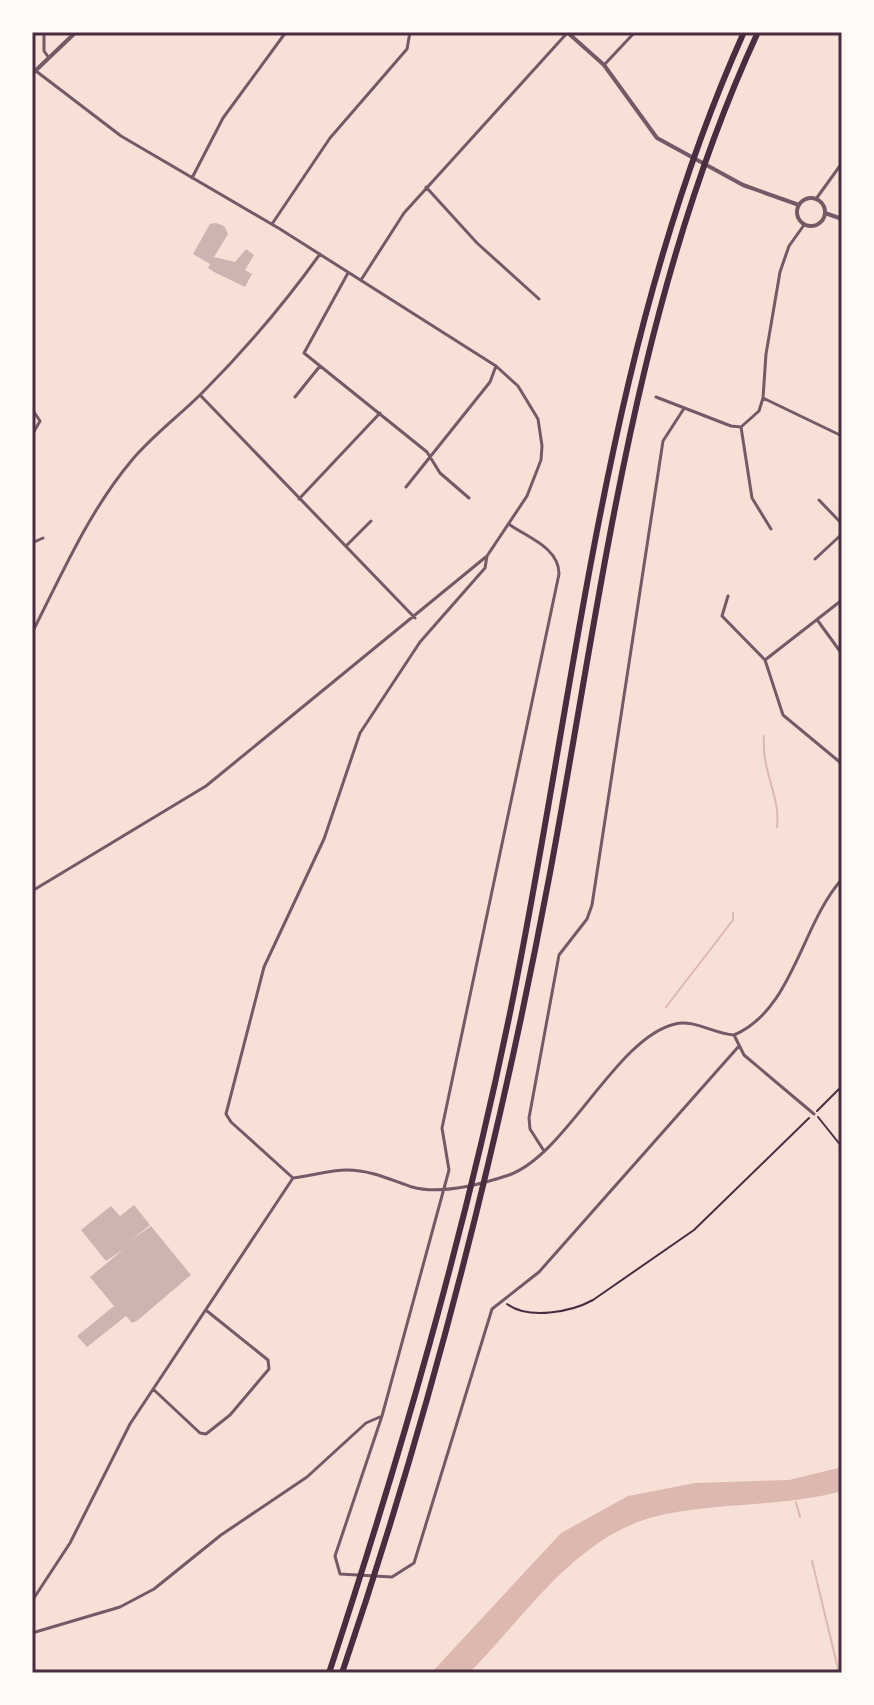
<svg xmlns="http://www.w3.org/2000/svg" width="874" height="1705" viewBox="0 0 874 1705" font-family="Inter,sans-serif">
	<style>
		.water { fill: #dcb8b0 }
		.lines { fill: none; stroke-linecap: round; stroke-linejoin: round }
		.stream { stroke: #dcb8b0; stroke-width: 2 }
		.building { fill: #ccb4b1 }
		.path { stroke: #4a2c40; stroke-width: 2 }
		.minor { stroke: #755966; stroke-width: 3 }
		.tertiary { stroke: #755966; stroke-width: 4 }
		.motorway { stroke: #4a2c40; stroke-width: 6 }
		.neatline { fill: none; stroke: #4a2c40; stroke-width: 3 }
	</style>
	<rect width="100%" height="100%" fill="#f7e1d7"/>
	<path class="water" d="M842 1467V1491C783 1507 724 1502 666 1514 578 1531 528 1614 469 1673H431L561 1533 628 1496 695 1483 789 1480Z"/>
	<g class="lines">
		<path class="stream" d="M764 736C761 771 781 797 777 827
			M666 1007 733 920V913
			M796 1502 800 1517
			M812 1561 839 1673"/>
	</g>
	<path class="building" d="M216 223 224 226 228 234 214 257 235 262 246 249 254 255 245 270 252 274 245 287 214 272 208 268 210 264 193 254 210 224Z
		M134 1205 150 1225 130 1241 151 1226 191 1275 138 1320 132 1323 126 1316 87 1347 77 1336 114 1306 90 1277 124 1249 106 1261 81 1230 111 1206 120 1216Z"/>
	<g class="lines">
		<path class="path" d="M817 1111 842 1086
			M818 1117 842 1147
			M507 1304C529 1320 571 1312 593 1300L694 1230 809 1118"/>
		<path class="minor" d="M44 32V51L49 58
			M604 65 635 32
			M192 178 223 118 286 32
			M426 187 477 243 539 299
			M816 199 842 163
			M272 224 330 138 407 49 410 32
			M348 273 304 353 427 452 440 473 469 498
			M361 280 404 213 568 32
			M201 396 415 618
			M295 397 320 366
			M656 397 731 426 741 427 759 411 763 398 766 354 780 272 789 246 804 225
			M763 398 842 436
			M32 409 40 421 32 435
			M741 427 752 498 771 529
			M406 487 490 382 496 366
			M299 499 380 413
			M819 500 842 524
			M510 525C529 538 559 548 559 574L442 1128 449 1170 382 1416 335 1556 340 1574 392 1577 414 1563 492 1309 539 1272 739 1046
			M32 543 43 538
			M346 546 371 521
			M815 559 842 534
			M728 596 722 616 765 660 783 715 842 764
			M818 621 842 654
			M32 633C62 574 89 511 132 460 153 435 179 416 202 393 246 349 284 304 320 254
			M765 660 842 600
			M32 891 206 786 487 556 527 496 541 460 542 446 538 419 518 386 496 366 280 229 121 136 36 71
			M735 1037 744 1055 814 1114
			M544 1151 530 1129 529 1118 559 955 587 919 592 905 663 441 683 410
			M293 1178 231 1122 226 1114 264 967 324 839 360 733 420 642 485 568 487 556
			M293 1178C310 1176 330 1170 347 1170 371 1170 391 1180 412 1187 440 1195 482 1184 509 1175 567 1154 616 1038 675 1024 694 1019 714 1034 734 1035 793 1010 801 925 842 879
			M153 1389 200 1433 206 1434 230 1415 269 1369 268 1360 207 1311
			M32 1601 70 1543 130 1424 293 1178
			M32 1633 120 1607 154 1589 221 1535 307 1477 366 1423 382 1416"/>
		<path class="tertiary" d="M567 32 604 65 657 138 743 185 799 205
			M32 74 76 32
			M797 212a14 14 0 1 1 28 0a14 14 0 1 1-28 0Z
			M825 213 842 219"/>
		<path class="motorway" d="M329 1673C401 1454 465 1234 511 1008 578 680 605 341 744 32
			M342 1673C431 1411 499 1145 550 873 603 588 635 298 758 32"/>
	</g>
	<rect width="874" height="1705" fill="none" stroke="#fffaf5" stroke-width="68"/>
	<rect x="34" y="34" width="806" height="1637" class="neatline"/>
</svg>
